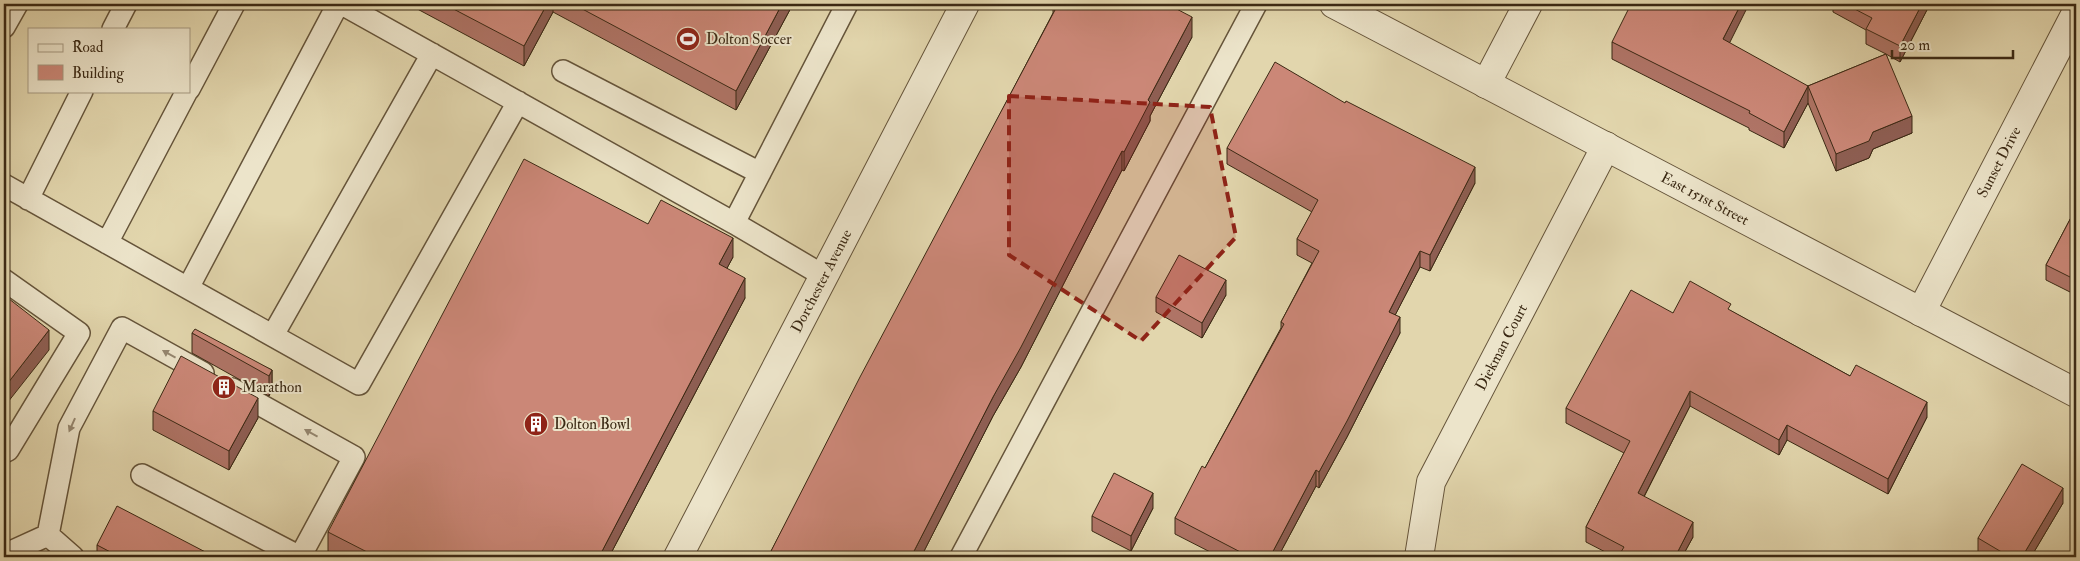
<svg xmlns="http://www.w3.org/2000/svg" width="2080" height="561" viewBox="0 0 2080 561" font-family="'IM FELL Double Pica',serif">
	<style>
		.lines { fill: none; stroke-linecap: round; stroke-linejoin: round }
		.service-casing { stroke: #65543a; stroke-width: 24 }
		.minor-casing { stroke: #65543a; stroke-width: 30 }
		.service { stroke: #ece4ca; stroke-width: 21 }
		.minor { stroke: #ece4ca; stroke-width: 28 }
		.wall { fill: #af7466; stroke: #3b2914 }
		.shaded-wall { fill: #8e5e53; stroke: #3b2914 }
		.building { fill: #cb8777; stroke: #3b2914 }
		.oneway { fill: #94866f }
		.marked { fill: #8f2418; fill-opacity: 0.2; stroke: #8f2418; stroke-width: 4; stroke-dasharray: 10 6; stroke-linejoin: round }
		.labels { text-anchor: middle; stroke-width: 4; stroke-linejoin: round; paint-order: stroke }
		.poi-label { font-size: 15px; fill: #3b2914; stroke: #ece4ca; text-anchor: start }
		.street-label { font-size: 15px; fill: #3b2914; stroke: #ece4ca }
	</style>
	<rect width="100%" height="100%" fill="#e2d6ad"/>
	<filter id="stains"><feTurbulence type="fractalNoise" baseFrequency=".004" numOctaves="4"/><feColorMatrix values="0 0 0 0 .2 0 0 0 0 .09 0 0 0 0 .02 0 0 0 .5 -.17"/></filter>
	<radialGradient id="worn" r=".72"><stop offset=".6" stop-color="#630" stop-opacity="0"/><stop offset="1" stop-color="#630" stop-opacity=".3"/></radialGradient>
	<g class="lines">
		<g class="service-casing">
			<path id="service" d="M342 4 734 223
				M4 27 17 4
				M113 29 126 4
				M563 71 760 173
				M189 89 234 4
				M4 185 359 384 518 102
				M28 199 82 91
				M107 243 187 91
				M824 276 734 223 847 4
				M4 280 79 333 8 450 4 452
				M188 288 338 4
				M273 335 432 54
				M232 389 354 457 300 557
				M142 475 300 557
				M48 535 69 428 122 328 203 373
				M4 555 48 535 73 557
				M961 557 1256 4"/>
		</g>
		<g class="minor-casing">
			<g id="minor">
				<path id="s1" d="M1334 4 2076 393"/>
				<path d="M1486 84 1528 4"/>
				<path id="s2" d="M1921 312 2076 13"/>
				<path id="s3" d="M678 557 965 4"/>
				<path id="s4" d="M1419 557 1431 482 1606 146"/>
			</g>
		</g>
		<use href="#service" class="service"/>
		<use href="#minor" class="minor"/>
	</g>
	<path class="wall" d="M408 4H793L736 110 553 12 524 66Z
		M1833 4H1930L1900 62 1886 54 1912 133 1873 149 1869 158 1836 171 1808 103 1784 148 1749 130V128L1612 59V42L1808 86 1886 54 1866 44V30L1833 12Z
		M1053 9 1192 37 1150 116V121L1124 171 1122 170 1021 367 993 416 921 557H768L1053 13Z
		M1227 148 1475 183 1430 271 1420 267 1395 315 1400 333 1347 437 1319 488 1316 486 1278 557H1220L1175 534V518L1205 468 1281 328V322L1312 263 1297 255V239L1312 212 1227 164Z
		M2076 208V295L2046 280V265Z
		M648 224 733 257 727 268 745 298 609 557H340L328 551V532Z
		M1226 295 1202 338 1156 312V297Z
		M1731 311 1850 376 1927 417 1888 494 1787 440 1779 455 1690 406 1644 497 1693 537 1682 557H1615L1586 542V527L1624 453 1566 423V408L1673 313Z
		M192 333 272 370V389L269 396 192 353Z
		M153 411 258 418 229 470 153 430Z
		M2063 503 2031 557H1985L1978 553V538Z
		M1153 508 1131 551 1092 531V516Z
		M97 545 215 557H105L97 553Z"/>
	<path class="shaded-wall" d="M547 4H553V12L524 66V46Z
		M782 4H793L736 110V91Z
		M1741 4H1749L1723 56V39Z
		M1922 4H1930L1900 62V46Z
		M1192 17V37L1150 116V121L1124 171V152L1148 100Z
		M1808 86V103L1784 148V132Z
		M1912 116V133L1873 149 1869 158 1836 171V154L1873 132Z
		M1122 151V170L1021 367 993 416 921 557H911L993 397Z
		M1475 167V183L1430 271V255Z
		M733 238V257L719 283V264Z
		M1420 251V267L1389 327V312Z
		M745 278V298L609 557H599Z
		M1226 280V295L1202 338V323Z
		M1400 317V333L1347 437 1319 488V472Z
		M49 330V350L4 407V388Z
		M272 370V389L269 396V376Z
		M1690 391V406L1638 508V493Z
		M258 398V418L229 470V451Z
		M1927 402V417L1888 494V479Z
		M1787 425V440L1779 455V440Z
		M1316 470V486L1278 557H1270Z
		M2063 488V503L2031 557H2022Z
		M1153 493V508L1131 551V536Z
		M1693 522V537L1682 557H1675Z"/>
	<path class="building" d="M444 4H547L524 46Z
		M573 4H782L736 91Z
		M1056 4H1167L1192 17 1148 100 1150 102 1124 152 1122 151 1021 347 993 397 911 557H768L860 377 1055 10 1053 9Z
		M1631 4H1741L1723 39 1808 86 1886 54 1912 116 1873 132 1869 141 1836 154 1808 86 1784 132 1749 113 1750 111 1612 42Z
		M1845 4H1922L1900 46 1866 29 1872 18Z
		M1275 62 1345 103 1346 101 1475 167 1430 255 1420 251 1389 312 1400 317 1347 421 1319 472 1316 470 1270 557H1250L1175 518 1202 466 1205 468 1284 324 1281 322 1319 251 1297 239 1318 200 1227 148Z
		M524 159 648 224 661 200 733 238 719 264 745 278 599 557H367L369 553 328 532Z
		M2076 208V280L2046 265Z
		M1179 255 1226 280 1202 323 1156 297Z
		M1690 281 1731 304 1728 309 1850 376 1856 365 1927 402 1888 479 1787 425 1779 440 1690 391 1638 493 1693 522 1675 557H1618L1624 547 1586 527 1630 441 1566 408 1631 290 1673 313Z
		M4 295 49 330 4 388Z
		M195 329 272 370 269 376 192 333Z
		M181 356 258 398 229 451 153 411Z
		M2022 464 2063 488 2022 557H2010L1978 538Z
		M1114 473 1153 493 1131 536 1092 516Z
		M117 506 215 557H120L97 545Z"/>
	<defs><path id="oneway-solid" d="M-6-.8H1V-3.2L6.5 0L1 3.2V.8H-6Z" transform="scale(1.25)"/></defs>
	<g class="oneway">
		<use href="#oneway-solid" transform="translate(169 354) rotate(-151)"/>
		<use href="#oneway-solid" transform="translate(72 425) rotate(114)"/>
		<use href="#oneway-solid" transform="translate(311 433) rotate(-151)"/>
	</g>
	<path class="marked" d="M1009 96 1210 107 1236 237 1141 341 1009 255Z"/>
	<defs>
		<g id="stadium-disc" transform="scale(1.25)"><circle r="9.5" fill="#8f2418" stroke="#ece4ca"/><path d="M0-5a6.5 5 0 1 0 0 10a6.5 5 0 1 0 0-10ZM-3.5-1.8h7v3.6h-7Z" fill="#fff"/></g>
		<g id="building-disc" transform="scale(1.25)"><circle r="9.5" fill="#8f2418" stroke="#ece4ca"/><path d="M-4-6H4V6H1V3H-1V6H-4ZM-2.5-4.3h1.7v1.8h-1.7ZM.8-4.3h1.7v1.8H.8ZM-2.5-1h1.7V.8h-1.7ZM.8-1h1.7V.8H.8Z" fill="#fff"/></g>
	</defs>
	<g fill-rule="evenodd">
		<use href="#stadium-disc" x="688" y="39"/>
		<use href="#building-disc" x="224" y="387"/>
		<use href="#building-disc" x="536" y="424"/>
	</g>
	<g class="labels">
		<g class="poi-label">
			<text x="706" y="44">Dolton Soccer</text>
			<text x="242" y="392">Marathon</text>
			<text x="554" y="429">Dolton Bowl</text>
		</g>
		<g class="street-label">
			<text dy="5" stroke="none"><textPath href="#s2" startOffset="169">Sunset Drive</textPath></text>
			<text dy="5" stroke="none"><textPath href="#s1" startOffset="419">East 151st Street</textPath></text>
			<text dy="5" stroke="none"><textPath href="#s3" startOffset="311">Dorchester Avenue</textPath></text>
			<text dy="5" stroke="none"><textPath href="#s4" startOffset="228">Diekman Court</textPath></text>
		</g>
	</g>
	<rect width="2080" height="561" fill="none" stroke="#e2d6ad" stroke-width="20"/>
	<rect x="5" y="5" width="2070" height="551" fill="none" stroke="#3b2914" stroke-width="2.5"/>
	<rect x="10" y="10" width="2060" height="541" fill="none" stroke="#3b2914"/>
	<rect x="28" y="28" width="162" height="65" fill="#ece4ca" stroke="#a59981"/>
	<rect x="38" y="44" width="25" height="8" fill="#ece4ca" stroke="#a59981"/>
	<text x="72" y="52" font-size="15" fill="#3b2914">Road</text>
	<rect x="38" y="65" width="25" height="15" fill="#cb8777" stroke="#a59981"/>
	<text x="72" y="78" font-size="15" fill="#3b2914">Building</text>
	<path d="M1892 50v8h121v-8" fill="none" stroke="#3b2914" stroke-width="2.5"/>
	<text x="1900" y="50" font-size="15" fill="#3b2914" stroke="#ece4ca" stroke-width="4" paint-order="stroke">20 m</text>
	<rect width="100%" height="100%" filter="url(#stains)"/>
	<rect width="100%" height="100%" fill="url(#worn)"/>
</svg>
